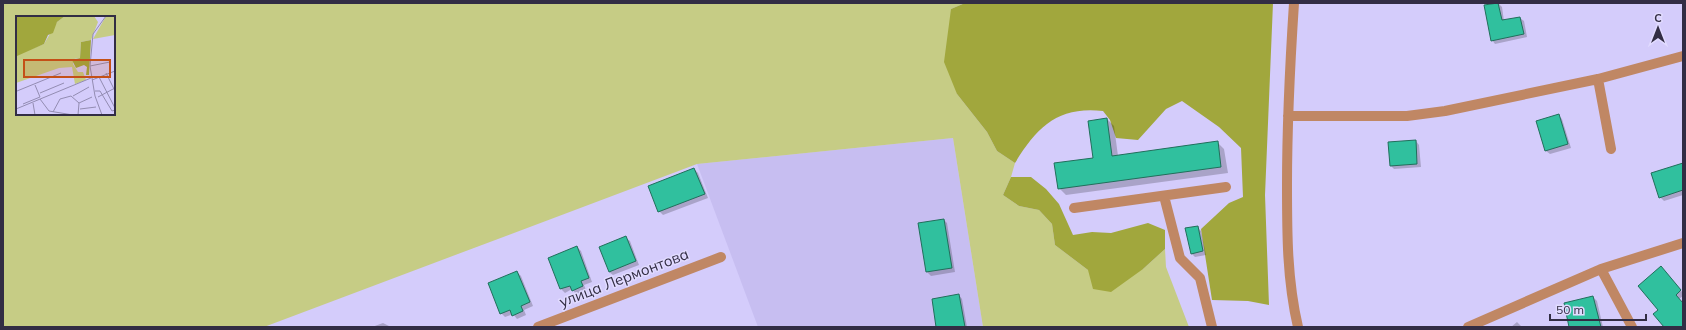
<svg xmlns="http://www.w3.org/2000/svg" width="1686" height="330" viewBox="0 0 1686 330" font-family="Mulish,sans-serif">
	<style>
		.built { fill: #c7bef1 }
		.green { fill: #c6cc85; fill-rule: evenodd }
		.forest { fill: #a1a73d }
		.shadow { fill: #0003 }
		.building { fill: #30c09e; stroke: #216f5b }
		.lines { fill: none; stroke-linecap: round; stroke-linejoin: round }
		.minor { stroke: #c08764; stroke-width: 10 }
		.labels { text-anchor: middle; stroke-width: 3; stroke-linejoin: round; paint-order: stroke }
		.street-label { font-size: 15px; fill: #322d44; stroke: #e1dbff }
		.inset-road { fill: none; stroke: #938cb2; stroke-width: 1 }
		.view { fill: #c45017; fill-opacity: 0.15; stroke: #c45017; stroke-width: 2 }
		.inset-edge { fill: none; stroke: #322d44; stroke-width: 2 }
	</style>
	<rect width="100%" height="100%" fill="#d4ccfb"/>
	<path class="built" d="M953 138 983 327H758L697 164Z"/>
	<path class="green" d="M3 3H965L951 9 957 94 987 132 997 151 1015 163 1011 177 1003 195 1019 206 1039 210 1052 224 1055 245 1088 270 1143 269 1165 249 1166 267 1189 327H983L953 138 697 164 264 327H3ZM17 17H114V114H17Z"/>
	<path class="forest" d="M965 3H1273L1265 195 1269 305 1248 301 1212 300 1201 229 1229 203 1243 197 1241 148 1219 127 1182 101 1166 109 1138 140 1116 138 1110 120 1103 111C1058 106 1037 127 1015 163L997 151 987 132 957 94 944 62 951 9Z
		M1011 177H1031L1046 189 1059 204 1073 235 1092 232 1111 233 1148 223 1165 230V249L1143 269 1111 292 1093 289 1088 270 1055 245 1052 224 1039 210 1019 206 1003 195Z"/>
	<path class="shadow" d="M1498 3 1502 7 1504 21 1520 18 1524 21 1527 37 1495 44 1492 40Z
		M1558 115 1562 119 1571 148 1550 154 1546 151 1537 122Z
		M1107 119 1114 126 1118 156 1217 142 1224 149 1228 173 1066 195 1059 188 1094 159Z
		M1416 141 1419 145 1421 167 1394 169 1390 165Z
		M1683 164V195L1664 201 1660 197Z
		M694 169 698 173 708 198 663 215 659 211Z
		M944 220 947 223 955 272 931 276 927 272 919 224Z
		M1197 227 1201 231 1206 255 1195 257 1191 253Z
		M626 238 630 241 639 265 613 275 609 272Z
		M577 247 581 251 592 282 584 285 586 290 576 294 572 289 565 293 561 289 549 258Z
		M1664 271 1683 293V296L1679 299 1683 304V327H1666L1660 310Z
		M517 272 521 276 533 306 524 310 526 315 517 319 513 314 505 317 501 313Z
		M959 295 962 299 967 327H937Z
		M1593 297 1597 301 1603 327H1570Z
		M1517 322 1522 327H1511Z
		M383 323 391 327H372Z"/>
	<path class="building" d="M1498 3 1502 20 1520 17 1524 34 1491 41 1484 5Z
		M1559 114 1568 144 1545 151 1536 121Z
		M1107 118 1112 156 1218 141 1221 167 1058 189 1054 163 1093 158 1088 121Z
		M1416 140 1417 164 1390 166 1388 142Z
		M1683 163V190L1659 198 1651 173Z
		M694 168 705 194 658 212 648 186Z
		M944 219 952 268 926 272 918 223Z
		M1198 226 1203 251 1191 254 1185 228Z
		M626 236 636 261 609 272 599 247Z
		M577 246 589 278 581 281 583 286 572 291 570 286 560 289 548 258Z
		M1661 266 1681 290 1676 295 1683 303V327H1664L1653 314 1658 310 1638 286Z
		M517 271 530 302 521 306 523 311 512 316 510 310 500 314 488 283Z
		M959 294 965 327H936L932 299Z
		M1593 296 1601 327H1569L1564 303Z"/>
	<g class="lines">
		<path class="minor" d="M1294 3C1290 64 1287 124 1287 185 1287 233 1287 280 1298 327
			M1598 79 1611 149
			M1288 116H1407L1445 111 1598 79 1683 56
			M1164 196 1180 258 1200 278 1212 327
			M1074 208 1226 187
			M1601 269 1632 327
			M538 327 721 257
			M1468 327 1601 269 1683 243"/>
	</g>
	<g class="labels">
		<g class="street-label">
			<text transform="translate(624 278) rotate(-21)" y="5">улица Лермонтова</text>
		</g>
	</g>
	<g transform="translate(16 16)">
		<rect width="99" height="99" fill="#d4ccfb"/>
		<path d="M49 0H78L82 6 75 24 65 26 64 42 58 43 57 48 62 56H67L70 64 59 68 56 51 43 52 0 67V39L28 28 41 6ZM90 0H99V19L77 23Z" fill="#c6cc85"/>
		<path d="M0 0H49L41 6 37 17 32 19 28 28 1 40ZM75 24 73 59H70L71 51 68 49 60 52 56 44 64 42 65 26Z" fill="#a1a73d"/>
		<path class="inset-road" d="M74 50 94 46M90 57 99 75M83 61 99 92M76 64 99 55M1 75 45 57M79 75H84L96 95 99 94M24 77 48 67M57 80 73 71M82 81 99 72M24 83 33 95 57 99M17 87 19 99M63 87 76 81M7 88 24 81 19 69M0 93 75 62M64 93 80 91M37 96 44 83 55 80 63 87 62 99M86 99 79 80 74 50 77 18 90 0"/>
		<path class="view" d="M8 44H94V61H8Z"/>
		<rect width="99" height="99" class="inset-edge"/>
	</g>
	<rect width="1686" height="330" fill="none" stroke="#322d44" stroke-width="8"/>
	<g transform="translate(1658 28)" stroke="#e1dbff" stroke-width="3" paint-order="stroke">
	<path d="M0-3L7 15L0 10L-7 15Z" fill="#322d44"/>
	<text y="-6" font-size="11" font-weight="bold" text-anchor="middle" fill="#322d44">С</text>
	</g>
	<path d="M1550 314v6h96v-6" fill="none" stroke="#322d44" stroke-width="2"/>
	<text x="1556" y="314" font-size="12" fill="#322d44" stroke="#e1dbff" stroke-width="3" paint-order="stroke">50 m</text>
</svg>
